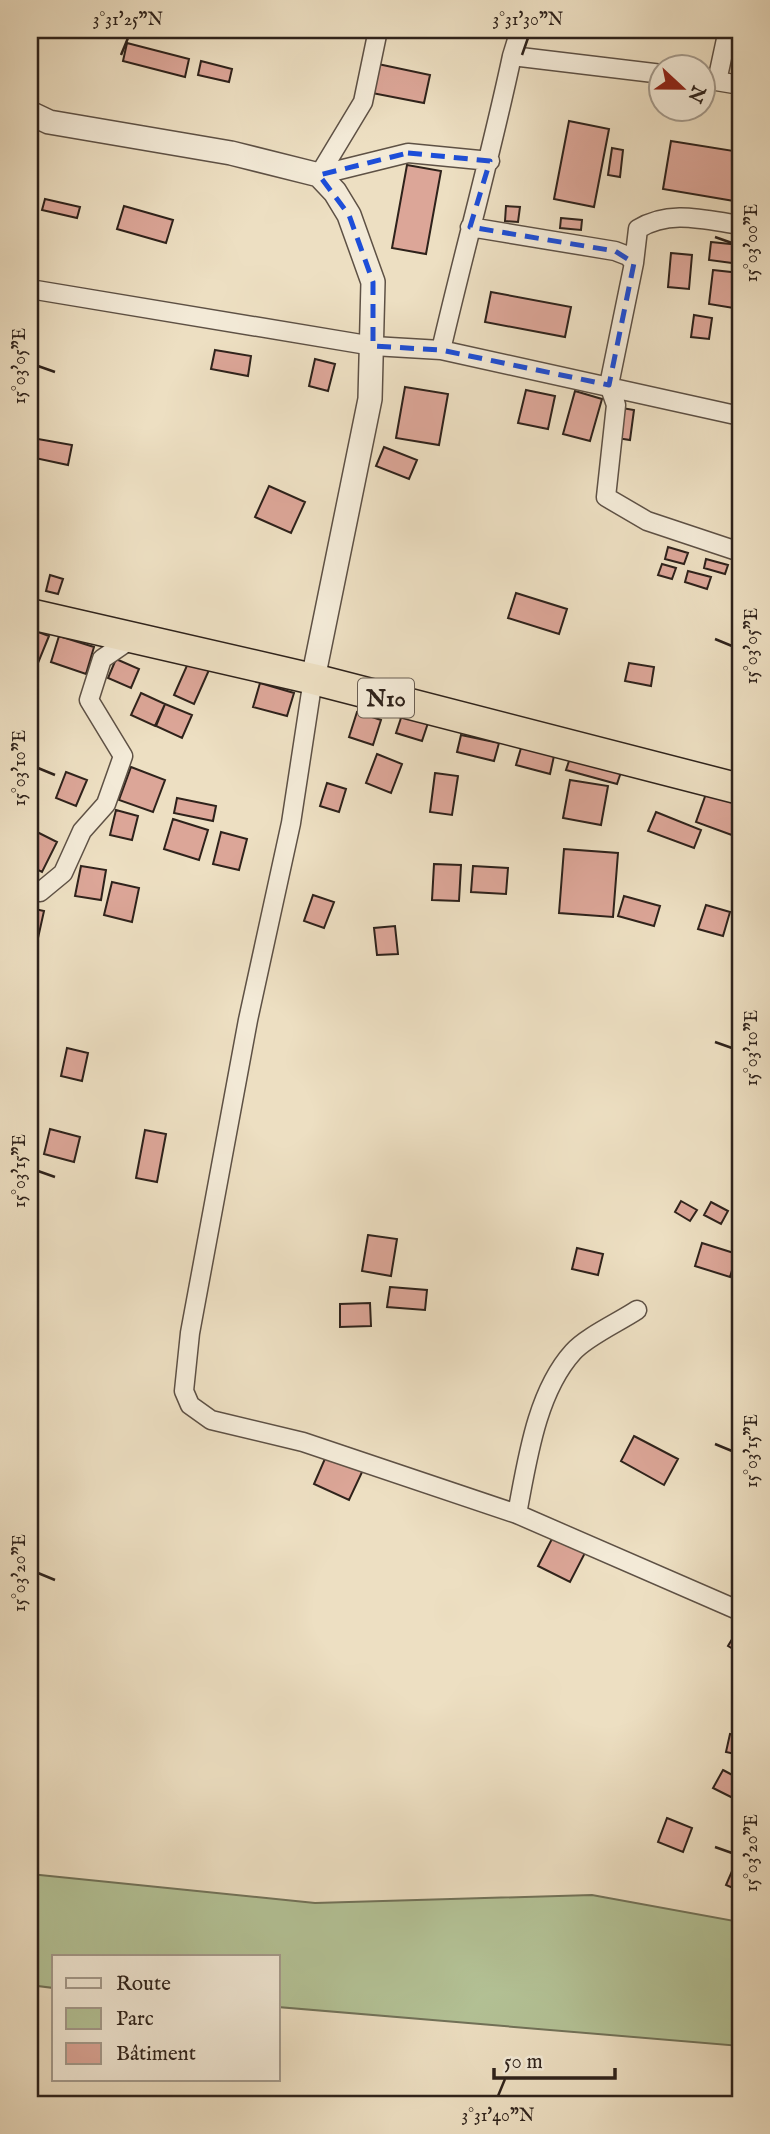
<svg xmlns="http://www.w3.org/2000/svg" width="770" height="2134" viewBox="0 0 770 2134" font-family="'IM FELL English',serif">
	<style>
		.green { fill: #b4c397; stroke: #717259; stroke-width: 2 }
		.building { fill: #dca698; stroke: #2e221b; stroke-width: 2 }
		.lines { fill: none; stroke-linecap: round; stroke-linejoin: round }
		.minor-casing { stroke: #5e5145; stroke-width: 21 }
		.tertiary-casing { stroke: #5e5145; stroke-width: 26 }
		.trunk-casing { stroke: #2e221b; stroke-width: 33 }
		.minor { stroke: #f3ead7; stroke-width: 18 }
		.tertiary { stroke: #f3ead7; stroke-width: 23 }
		.trunk { stroke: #eddfc2; stroke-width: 30 }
		.marked { fill: none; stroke: #1d4ed8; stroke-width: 5; stroke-dasharray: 14 9; stroke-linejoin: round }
		.ticks { fill: none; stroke: #2e221b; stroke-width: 2.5 }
		.labels { text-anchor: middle; stroke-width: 5; stroke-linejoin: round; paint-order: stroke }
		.shield { fill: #f3ead7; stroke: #695e53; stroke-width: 2 }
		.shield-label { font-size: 23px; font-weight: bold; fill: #2e221b }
		.neatline { fill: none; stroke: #2e221b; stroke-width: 2.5 }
		.ticks-label { font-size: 18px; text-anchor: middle; fill: #2e221b }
	</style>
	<rect width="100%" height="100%" fill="#eddfc2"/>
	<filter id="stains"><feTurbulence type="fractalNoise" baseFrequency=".00286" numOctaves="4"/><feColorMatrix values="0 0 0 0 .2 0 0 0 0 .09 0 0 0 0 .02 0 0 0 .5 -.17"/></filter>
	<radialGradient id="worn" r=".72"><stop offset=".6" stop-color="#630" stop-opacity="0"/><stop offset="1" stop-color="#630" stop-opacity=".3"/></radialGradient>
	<path class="green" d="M30 1874 315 1903 592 1895 740 1922V2046L278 2007V1957H54V1988L30 1985Z"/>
	<path class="building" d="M127 43 189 59 185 77 123 61Z
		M201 61 232 69 229 82 198 75Z
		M378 64 430 75 424 103 372 93Z
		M569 121 609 129 594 207 554 199Z
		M671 141 740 152V202L663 189Z
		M612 148 623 150 620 177 608 175Z
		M407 165 441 171 426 254 392 248Z
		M45 199 80 207 77 218 42 210Z
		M124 206 173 220 166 243 117 229Z
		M506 206 520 207 518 222 505 221Z
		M561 218 582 220 581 230 560 228Z
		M711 242 740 245V264L709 260Z
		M671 253 692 255 689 289 668 287Z
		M713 270 740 273V309L709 304Z
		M491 292 571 307 565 337 485 322Z
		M694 315 712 318 709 339 691 337Z
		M215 350 251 356 248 376 211 369Z
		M315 359 335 364 328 391 309 386Z
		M405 387 448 394 439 445 396 438Z
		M526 390 555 396 548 429 518 423Z
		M575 391 602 399 590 441 563 434Z
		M622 408 634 410 630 440 617 438Z
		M38 439 72 445 68 465 35 458Z
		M384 447 417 460 409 479 376 466Z
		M269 486 305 502 291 533 255 517Z
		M668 547 688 553 684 564 665 559Z
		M706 559 728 565 725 574 704 568Z
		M662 564 676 568 672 579 658 575Z
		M688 571 711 577 707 589 685 582Z
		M50 575 63 579 58 594 46 591Z
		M516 593 567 609 559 634 508 618Z
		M30 629 49 636 38 663 30 660Z
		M59 636 94 647 86 674 51 662Z
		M116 659 139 669 131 688 108 678Z
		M189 661 209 670 194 704 174 695Z
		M629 663 654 667 651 686 625 681Z
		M260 683 294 693 287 716 253 707Z
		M141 693 165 704 155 726 131 715Z
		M165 704 192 715 182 738 156 726Z
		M357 712 381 720 373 745 349 737Z
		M402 715 428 723 422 741 396 733Z
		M461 735 499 743 494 761 457 752Z
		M521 748 554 756 550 774 516 765Z
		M377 754 402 764 391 793 366 783Z
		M571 755 622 769 617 784 566 770Z
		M131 767 165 780 153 812 119 800Z
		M66 772 87 780 76 806 56 798Z
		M435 773 458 776 452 815 430 812Z
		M570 780 608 786 601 825 563 818Z
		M327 783 346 789 339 812 320 806Z
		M707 791 740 802V838L696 822Z
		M177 798 216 806 213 821 174 813Z
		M116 810 138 816 132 840 110 835Z
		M656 812 701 830 694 848 648 831Z
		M173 819 208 830 199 860 164 849Z
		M37 832 57 842 42 872 30 866V847Z
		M221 832 247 839 239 870 213 864Z
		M564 849 618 853 613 917 559 913Z
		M434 864 461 865 459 901 432 900Z
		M81 866 106 870 101 900 75 896Z
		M473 866 508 868 506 894 471 892Z
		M112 882 139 888 132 922 104 915Z
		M313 895 334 902 324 928 304 921Z
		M624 896 660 906 654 926 618 916Z
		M706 905 730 912 723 936 698 929Z
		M30 908 44 911 38 938 30 936Z
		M395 926 398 954 377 955 374 928Z
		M67 1048 88 1053 82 1081 61 1076Z
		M50 1129 80 1137 74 1162 44 1154Z
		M145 1130 166 1134 157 1182 136 1178Z
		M681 1201 697 1210 690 1221 675 1212Z
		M711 1202 728 1211 721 1224 704 1215Z
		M368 1235 397 1239 391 1276 362 1271Z
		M702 1243 737 1254 730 1277 695 1266Z
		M577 1248 603 1254 598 1275 572 1269Z
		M390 1287 427 1290 425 1310 387 1307Z
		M370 1303 371 1326 340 1327V1304Z
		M634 1436 678 1459 664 1485 621 1461Z
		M327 1454 363 1470 349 1500 314 1484Z
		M555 1533 587 1549 570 1582 538 1566Z
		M740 1626V1653L728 1646Z
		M730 1734 740 1736V1755L726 1752Z
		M723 1770 740 1779 733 1798 713 1788Z
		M667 1818 692 1828 683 1852 658 1842Z
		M732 1871 740 1875V1891L726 1885Z"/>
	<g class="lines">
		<g class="minor-casing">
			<path id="minor" d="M512 56 520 30
				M704 79 740 85
				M717 81 728 30
				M319 175 408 153 490 161
				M319 175 363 102 378 30
				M470 227 615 251 628 256 634 263 609 385 616 405 606 497 647 521 740 552
				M634 263 638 229C670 209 705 220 740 225
				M30 289 373 346 441 350 740 416
				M441 350C464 251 491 155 512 56L662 74
				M313 679 291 823 248 1020 190 1333 184 1391 190 1405 211 1420 303 1442 517 1514 740 1611
				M30 888 40 892 63 873 82 831 106 804 123 756 89 700 102 659 131 639
				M517 1514C527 1462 536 1393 573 1352 586 1337 619 1322 637 1310"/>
		</g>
		<g class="tertiary-casing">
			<path id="tertiary" d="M30 113 49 122 231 153 319 175 335 192 349 215 373 282 370 399 313 679"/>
		</g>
		<g class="trunk-casing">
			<path id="trunk" d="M30 614 313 679 740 789"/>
		</g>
		<use href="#minor" class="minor"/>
		<use href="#tertiary" class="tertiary"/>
		<use href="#trunk" class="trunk"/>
	</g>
	<path class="marked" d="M408 153 490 161 470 227 615 251 634 263 609 385 441 350 373 346V282L349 215 319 175Z"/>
	<path class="ticks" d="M121 55 128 38M522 55 528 38M715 237 732 243M38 366 55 372M715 639 732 646M38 768 55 775M715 1042 732 1048M38 1171 55 1177M715 1444 732 1451M38 1573 55 1580M715 1847 732 1853M498 2096 505 2079"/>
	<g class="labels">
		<rect class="shield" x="358" y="678.5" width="56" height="39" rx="5"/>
		<g class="shield-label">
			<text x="386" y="706">N10</text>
		</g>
	</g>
	<rect width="770" height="2134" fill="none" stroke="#eddfc2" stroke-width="77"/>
	<rect x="52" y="1955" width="228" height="126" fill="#f3ead7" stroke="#a49a8c" stroke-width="2"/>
	<rect x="66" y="1978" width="35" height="10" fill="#f3ead7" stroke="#a49a8c" stroke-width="2"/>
	<text x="116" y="1990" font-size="21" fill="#2e221b">Route</text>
	<rect x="66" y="2008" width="35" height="21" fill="#b4c397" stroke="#a49a8c" stroke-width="2"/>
	<text x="116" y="2025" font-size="21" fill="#2e221b">Parc</text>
	<rect x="66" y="2043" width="35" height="21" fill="#dca698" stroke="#a49a8c" stroke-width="2"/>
	<text x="116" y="2060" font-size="21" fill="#2e221b">Bâtiment</text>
	<g transform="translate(682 88) rotate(112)"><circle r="33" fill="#f3ead7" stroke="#a49a8c" stroke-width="2"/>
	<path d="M0-5L12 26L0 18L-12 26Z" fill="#8f2418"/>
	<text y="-10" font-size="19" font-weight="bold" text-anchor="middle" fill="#2e221b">N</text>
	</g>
	<path d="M494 2068v10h121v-10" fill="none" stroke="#2e221b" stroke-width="3.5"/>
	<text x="504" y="2068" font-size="21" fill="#2e221b" stroke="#f3ead7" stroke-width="5" paint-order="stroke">50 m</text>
	<rect x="38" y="38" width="694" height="2058" class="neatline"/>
	<g class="ticks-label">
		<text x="128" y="25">3°31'25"N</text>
		<text x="528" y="25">3°31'30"N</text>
		<text transform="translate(751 243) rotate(-90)" y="6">15°03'00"E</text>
		<text transform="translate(19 366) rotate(-90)" y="6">15°03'05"E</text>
		<text transform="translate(751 646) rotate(-90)" y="6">15°03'05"E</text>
		<text transform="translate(19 768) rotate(-90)" y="6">15°03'10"E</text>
		<text transform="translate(751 1048) rotate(-90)" y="6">15°03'10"E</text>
		<text transform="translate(19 1171) rotate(-90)" y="6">15°03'15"E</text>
		<text transform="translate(751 1451) rotate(-90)" y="6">15°03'15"E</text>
		<text transform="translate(19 1573) rotate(-90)" y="6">15°03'20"E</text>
		<text transform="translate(751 1853) rotate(-90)" y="6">15°03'20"E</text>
		<text x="498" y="2121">3°31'40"N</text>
	</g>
	<rect width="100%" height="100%" filter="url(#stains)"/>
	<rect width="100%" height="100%" fill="url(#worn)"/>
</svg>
